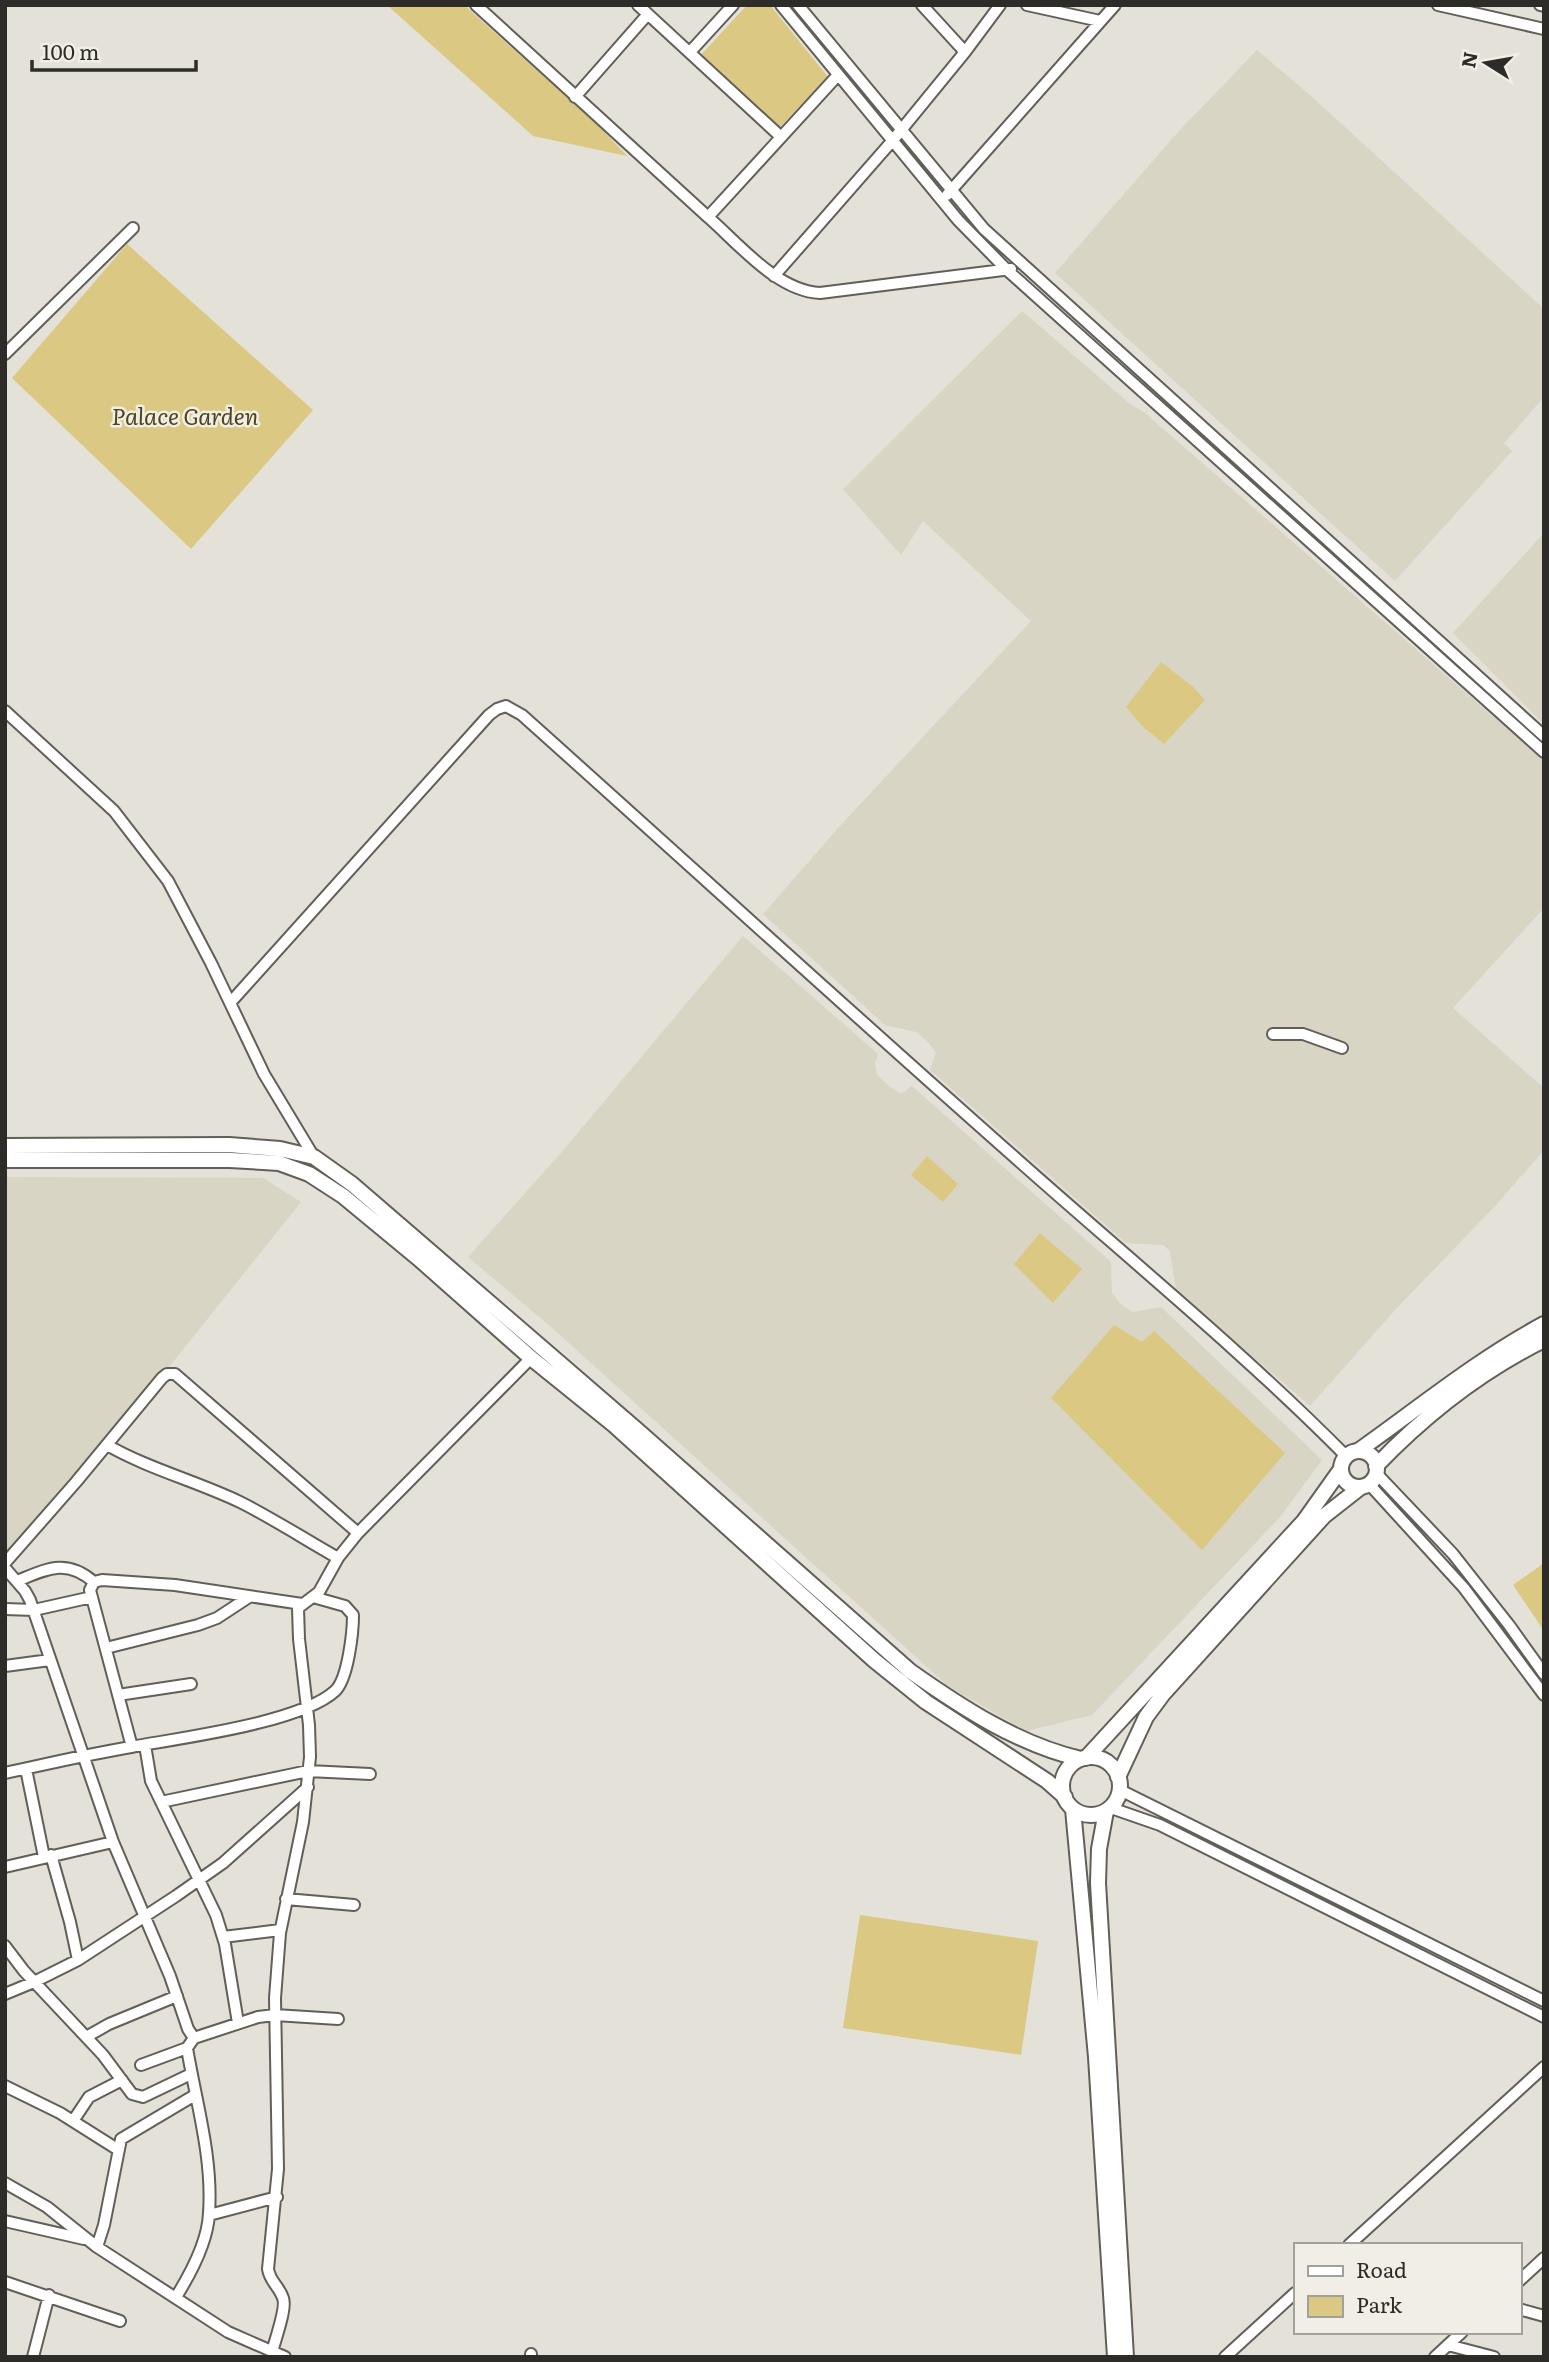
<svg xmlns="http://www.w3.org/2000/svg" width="1549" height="2362" viewBox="0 0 1549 2362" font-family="Literata,serif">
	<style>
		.built { fill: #d8d5c5 }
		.green { fill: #dbc882 }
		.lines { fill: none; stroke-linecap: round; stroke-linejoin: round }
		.minor-casing { stroke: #615f58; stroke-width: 14 }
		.major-casing { stroke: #615f58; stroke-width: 18 }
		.minor { stroke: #fff; stroke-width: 10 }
		.major { stroke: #fff; stroke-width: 14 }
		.labels { text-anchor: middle; stroke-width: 5; stroke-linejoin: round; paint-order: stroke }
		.park-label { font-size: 23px; font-style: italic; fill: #4e441d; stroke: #f0eee5 }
	</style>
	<rect width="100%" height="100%" fill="#e3e1d8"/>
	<path class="built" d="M1257 50 1311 96 1544 309V397L1504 443 1512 451 1395 581 1055 273 1179 131Z
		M1022 311 1129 403 1145 413 1544 761V908L1453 1008 1544 1088V1150L1496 1205 1395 1310 1310 1406 1176 1290 1170 1251 1163 1245 1126 1243 930 1070 936 1053 927 1041 916 1032 885 1025 763 914 839 827 1031 621 923 521 901 555 843 489Z
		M1544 533V724L1453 633Z
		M743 936 878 1054 875 1064 877 1075 889 1086 901 1094 912 1086 1111 1262 1112 1293 1122 1305 1133 1312 1161 1307 1322 1460 1280 1517 1092 1715 1026 1731 948 1686 550 1326 468 1257 560 1154Z
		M5 1177 263 1178 301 1202 5 1572Z"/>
	<path class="green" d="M387 5H464L598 125 627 156 533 136Z
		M747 5H770L828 77 780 127 700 56Z
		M127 244 313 410 191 549 12 378Z
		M1161 662 1192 686 1205 700 1164 744 1143 727 1126 707Z
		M927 1156 958 1184 943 1202 911 1175Z
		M1040 1233 1082 1269 1053 1303 1014 1264Z
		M1114 1325 1142 1342 1154 1331 1285 1453 1202 1550 1051 1398Z
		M1544 1563V1631L1513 1585Z
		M860 1915 1038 1941 1021 2055 843 2028Z"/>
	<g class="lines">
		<g class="minor-casing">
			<path id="minor" d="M476 5 708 217 838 75
				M638 5 780 136
				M781 5 958 220 1007 270 1544 752
				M798 5 984 229 1544 736
				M922 5 965 52
				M1027 5 1100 21
				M1438 5 1544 29
				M1540 5 1544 6
				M690 52 733 5
				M575 97 648 14
				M947 195 1115 5
				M708 217C739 244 777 291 820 293L1011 269
				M774 276 893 140 965 52 1000 5
				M5 354 133 228
				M5 711 114 811 168 881 211 963 264 1074 314 1157
				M230 1003 489 715 497 709 506 706 522 715C685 861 847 1009 1011 1154 1123 1254 1240 1349 1346 1456
				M1273 1034H1303L1342 1048
				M107 1445C149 1469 196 1481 240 1502 274 1519 306 1540 338 1558
				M1376 1473 1453 1554 1509 1625 1544 1674
				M1369 1484 1464 1588 1544 1695
				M5 1563 76 1482 162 1378 167 1374H175L358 1533
				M5 1568 25 1591 30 1600 113 1842 170 1976 188 2029 194 2038
				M17 1581C47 1569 66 1558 94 1582
				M5 1609 34 1610 92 1597
				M106 1648 198 1625 217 1618 249 1597
				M5 1666 50 1660
				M118 1695 191 1684
				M145 1745 151 1781 216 1915 225 1944 238 2023
				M132 1747 90 1590 94 1582 102 1580 175 1585 302 1604
				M26 1769 44 1857
				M5 1773C47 1764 89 1754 131 1747 179 1738 300 1723 335 1691 348 1679 353 1632 353 1615L345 1606 313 1597
				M1120 1790 1544 2001
				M161 1802 308 1771 370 1774
				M1111 1808 1160 1825 1544 2017
				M51 1855 70 1922 78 1960
				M5 1867 113 1842
				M286 1899 354 1905
				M223 1937 280 1930
				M5 1946 24 1971 103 2055 132 2094 143 2097 191 2074
				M5 1994 34 1982 78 1960 176 1896 223 1863 308 1787
				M86 2037 109 2024 177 1996
				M141 2065 187 2048 194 2038 258 2017 275 2015 338 2019
				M5 2086 60 2113 117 2149
				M73 2121 89 2097 122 2080
				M5 2183 47 2207 97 2247 228 2332 285 2357
				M209 2215 277 2197
				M5 2221 84 2239
				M1349 2245 1544 2067
				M97 2247 104 2225 121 2139 195 2095
				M1519 2281 1544 2258
				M5 2282 120 2321
				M176 2297C191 2273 208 2242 209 2213 213 2158 196 2102 187 2048
				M1519 2309 1544 2316
				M1448 2345 1494 2357
				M272 2352C275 2340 287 2308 283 2298 279 2286 270 2282 268 2269L278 2169 275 1998 280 1933 303 1822 310 1757 309 1725 299 1639 298 1608 319 1592 338 1558 358 1533 531 1358
				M33 2357 49 2295
				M531 2357V2354
				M1225 2357 1295 2293
				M1435 2357 1462 2332"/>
		</g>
		<g class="major-casing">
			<path id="major" d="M5 1146 229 1145 280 1149 314 1157 352 1184 636 1429 910 1671C961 1707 1019 1745 1081 1759
				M5 1160H230L279 1163 309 1174 343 1196 418 1258 531 1358 614 1425 875 1661 926 1702 1047 1781 1065 1797
				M1358 1451C1420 1407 1477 1360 1544 1324
				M1341 1469a18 18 0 1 1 36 0a18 18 0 1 1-36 0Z
				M1376 1466C1426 1414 1479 1372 1544 1340
				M1062 1786a29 29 0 1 1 58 0a29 29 0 1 1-58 0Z
				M1086 1758 1304 1521 1341 1469
				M1118 1777 1146 1717 1163 1694 1324 1516 1361 1487
				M1073 1809 1096 2057 1115 2357
				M1106 1811 1099 1849 1098 1883 1126 2357"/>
		</g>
		<use href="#minor" class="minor"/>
		<use href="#major" class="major"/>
	</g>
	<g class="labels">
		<g class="park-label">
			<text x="185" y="425">Palace Garden</text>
		</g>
	</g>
	<rect width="1549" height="2362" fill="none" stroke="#2d2c29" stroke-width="14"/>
	<rect x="1294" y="2243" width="228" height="91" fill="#f0eee5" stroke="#a2a09a" stroke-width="2"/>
	<rect x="1308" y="2266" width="35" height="10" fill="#ffffff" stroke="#a2a09a" stroke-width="2"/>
	<text x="1356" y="2278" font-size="21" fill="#2d2c29">Road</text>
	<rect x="1308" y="2296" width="35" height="21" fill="#dbc882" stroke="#a2a09a" stroke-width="2"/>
	<text x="1356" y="2313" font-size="21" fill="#2d2c29">Park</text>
	<g transform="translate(1486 63) rotate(281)" stroke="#f0eee5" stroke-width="5" paint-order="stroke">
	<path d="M0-5L12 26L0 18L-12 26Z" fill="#2d2c29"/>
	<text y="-10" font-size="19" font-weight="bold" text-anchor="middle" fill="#2d2c29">N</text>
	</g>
	<path d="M32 60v10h164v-10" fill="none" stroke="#2d2c29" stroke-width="3.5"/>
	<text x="42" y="60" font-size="21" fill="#2d2c29" stroke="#f0eee5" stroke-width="5" paint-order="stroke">100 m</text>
</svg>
